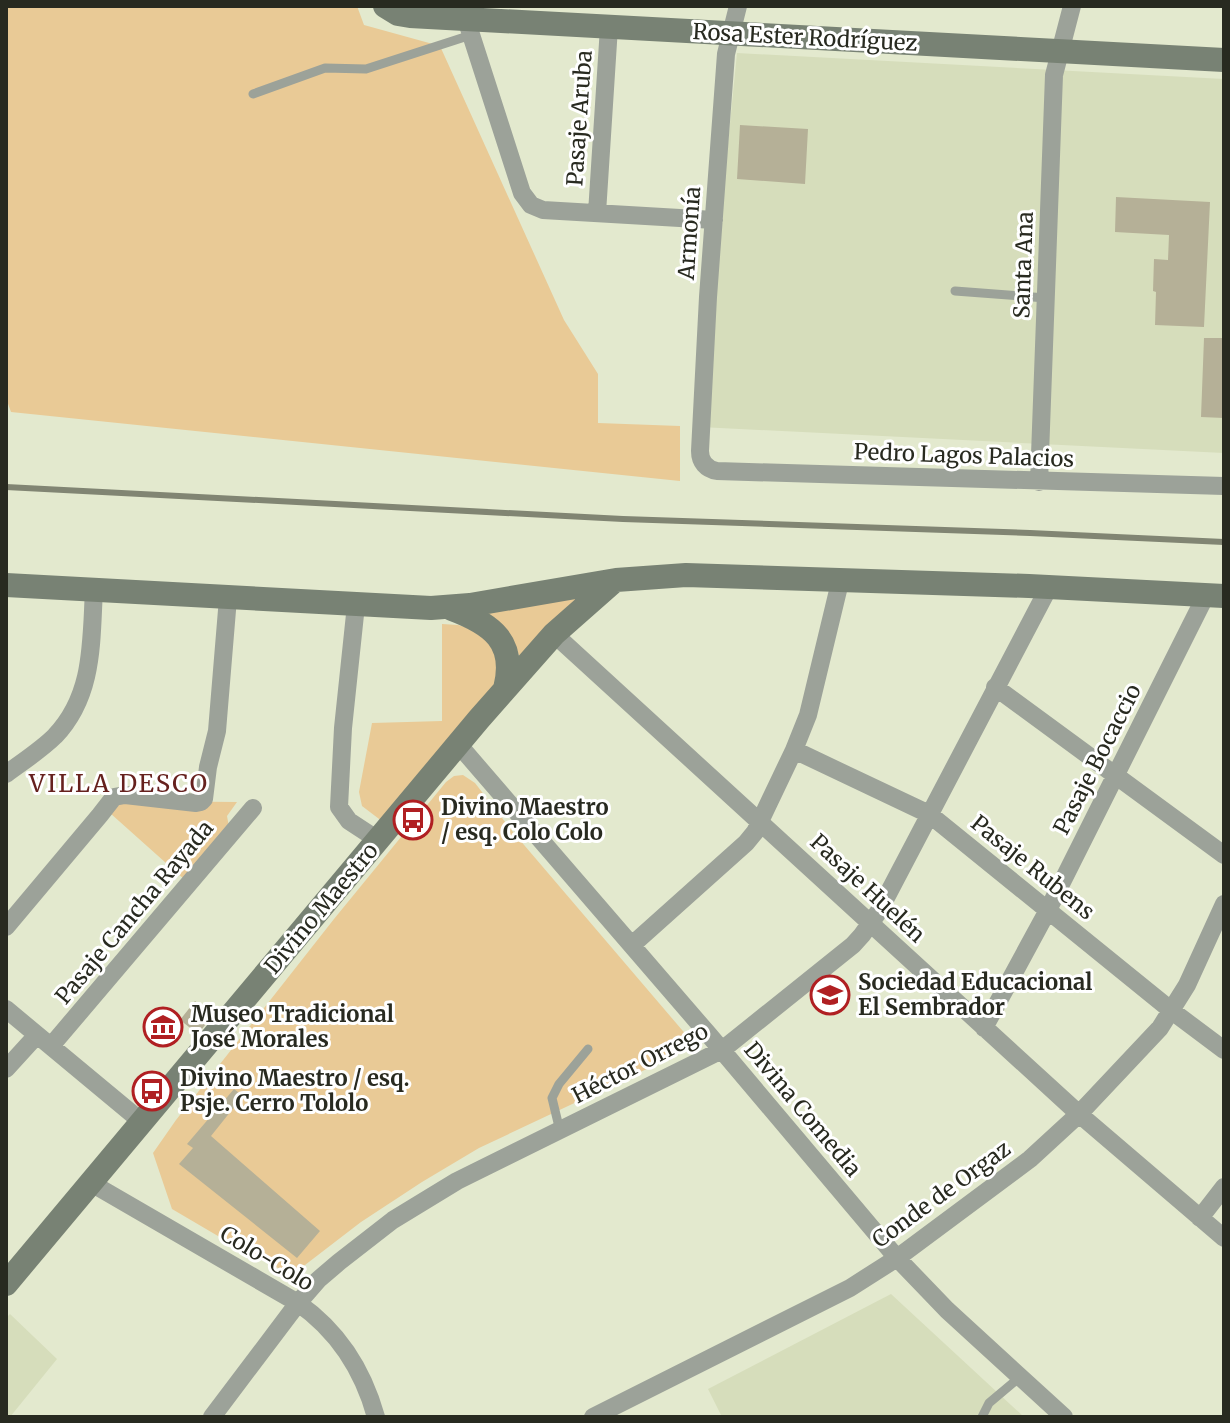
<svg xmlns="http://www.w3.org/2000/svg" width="1230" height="1423" viewBox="0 0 1230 1423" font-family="Merriweather,serif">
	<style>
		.built { fill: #d6ddbb }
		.green { fill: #e9ca96 }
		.building { fill: #b5b097 }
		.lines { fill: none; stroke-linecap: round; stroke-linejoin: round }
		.lane { stroke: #9ca299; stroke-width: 9 }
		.street { stroke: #9ca299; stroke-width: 18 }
		.secondary { stroke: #788274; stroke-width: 24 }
		.rail { stroke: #818573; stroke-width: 6 }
		.labels { text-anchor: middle; stroke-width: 6; stroke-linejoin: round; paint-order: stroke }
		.street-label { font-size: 22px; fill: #282a20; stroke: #fff }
		.poi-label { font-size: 22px; font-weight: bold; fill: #282a20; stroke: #fff; text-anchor: start }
		.neighbourhood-label { font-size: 24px; letter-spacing: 2px; fill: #66211e; stroke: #fff }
	</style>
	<rect width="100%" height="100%" fill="#e3e9ce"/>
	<path class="built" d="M737 53 1224 79V453L700 427Z
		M891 1294 1024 1417H722L708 1389Z
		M10 1314 57 1359 10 1417H8L6 1415V1318Z"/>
	<path class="green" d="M6 6H357L364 25 440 46 564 320 598 374V423L680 426V481L11 412 6 398Z
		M578 594 576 603 520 659C513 633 502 628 482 612Z
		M442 624 458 625 472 629 496 647 505 679 387 825 362 806 359 792 372 723 442 721Z
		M463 775 475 783 513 832 688 1037 685 1051 479 1148 422 1182 361 1222 292 1275 235 1246 172 1209 153 1153 176 1120 334 919 446 782 454 776Z
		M119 801 237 802 227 816 229 827 185 880 110 813Z"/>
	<path class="building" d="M740 125 808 129 805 184 737 179Z
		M1116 197 1210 202 1204 327 1155 325 1156 292 1153 291 1154 259 1168 260 1169 235 1115 232Z
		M1204 338H1224V418L1201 417Z
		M195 1001 213 1015 198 1034 180 1020Z
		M234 1089 243 1096 211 1136 320 1231 297 1258 179 1164 193 1148 187 1144Z"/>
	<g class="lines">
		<path class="lane" d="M253 94 325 68 366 69 471 35
			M955 291 1046 298
			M560 1131 552 1098 559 1084 588 1049
			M982 1417 989 1403 1020 1377"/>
		<path class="street" d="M738 6 726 54 708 297 700 451C700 462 706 469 717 471L1224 486
			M466 19 522 193 531 205 543 210 714 220
			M597 213 609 27
			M1039 482 1054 75 1072 6
			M356 605 343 728 339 807 349 821 378 840
			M554 634 1079 1114 1224 1238
			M995 687 1224 855
			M458 744 709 1035 897 1258 947 1310 1064 1417
			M794 750 929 814 1172 1011 1224 1050
			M6 774C22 762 41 750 55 736 94 695 91 642 94 590
			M6 927 100 815 114 797 125 795 196 803 201 802 204 799 208 767 217 731 228 598
			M632 945 746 843 755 832 794 750 808 715 841 578
			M6 1009 142 1122
			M984 1028 1048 910 1206 595
			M51 1046 253 808
			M6 1069 37 1035
			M91 1183 298 1303C338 1331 363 1370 376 1417
			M1200 1218 1224 1187
			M212 1417 298 1303 318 1280 339 1262 393 1220 457 1181 722 1050 853 945 862 935 879 911 1049 587
			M593 1417 850 1288 897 1258 1030 1159 1079 1114 1160 1028 1187 985 1224 904"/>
		<path class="secondary" d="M385 6 398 14 410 16 1224 60
			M6 585 431 608 470 605 616 580 686 575 1029 586 1224 596
			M452 609C492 624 517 642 505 689
			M6 1284 479 719 554 634 613 582"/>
		<path class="rail" d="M6 487 623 519 1030 533 1224 542"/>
	</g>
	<defs>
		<g id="bus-ring" transform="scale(2)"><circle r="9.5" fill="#fff" stroke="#b01f22" stroke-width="1.5"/><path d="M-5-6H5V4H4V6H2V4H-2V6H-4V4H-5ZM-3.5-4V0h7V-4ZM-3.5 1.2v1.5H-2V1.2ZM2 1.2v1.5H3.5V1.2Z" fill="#b01f22"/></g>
		<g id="school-ring" transform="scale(2)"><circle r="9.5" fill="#fff" stroke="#b01f22" stroke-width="1.5"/><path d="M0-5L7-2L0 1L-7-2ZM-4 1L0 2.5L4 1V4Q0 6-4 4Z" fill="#b01f22"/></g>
		<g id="museum-ring" transform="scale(2)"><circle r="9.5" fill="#fff" stroke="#b01f22" stroke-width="1.5"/><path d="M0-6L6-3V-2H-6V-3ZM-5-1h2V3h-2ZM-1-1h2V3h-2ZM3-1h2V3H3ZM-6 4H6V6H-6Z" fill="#b01f22"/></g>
	</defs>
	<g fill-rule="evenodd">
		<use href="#bus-ring" x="413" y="820"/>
		<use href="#school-ring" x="830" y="995"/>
		<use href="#museum-ring" x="163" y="1027"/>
		<use href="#bus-ring" x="152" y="1091"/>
	</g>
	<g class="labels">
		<g class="street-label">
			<text transform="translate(805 37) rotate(3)" y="8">Rosa Ester Rodríguez</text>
			<text transform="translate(579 118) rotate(-86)" y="8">Pasaje Aruba</text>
			<text transform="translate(689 233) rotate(-86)" y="8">Armonía</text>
			<text transform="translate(1023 265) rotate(-88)" y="8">Santa Ana</text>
			<text transform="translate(964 455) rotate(2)" y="8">Pedro Lagos Palacios</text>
			<text transform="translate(1097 759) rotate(-63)" y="8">Pasaje Bocaccio</text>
			<text transform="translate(1033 867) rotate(39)" y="8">Pasaje Rubens</text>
			<text transform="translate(868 888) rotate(43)" y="8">Pasaje Huelén</text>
			<text transform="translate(321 908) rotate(-50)" y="8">Divino Maestro</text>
			<text transform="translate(134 912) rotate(-50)" y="8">Pasaje Cancha Rayada</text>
			<text transform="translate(640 1063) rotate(-27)" y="8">Héctor Orrego</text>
			<text transform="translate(803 1109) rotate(50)" y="8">Divina Comedia</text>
			<text transform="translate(941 1194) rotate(-36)" y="8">Conde de Orgaz</text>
			<text transform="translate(267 1258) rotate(31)" y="8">Colo-Colo</text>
		</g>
		<g class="poi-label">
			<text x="441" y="815">Divino Maestro<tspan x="441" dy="25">/ esq. Colo Colo</tspan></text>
			<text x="858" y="990">Sociedad Educacional<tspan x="858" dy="25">El Sembrador</tspan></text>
			<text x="191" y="1022">Museo Tradicional<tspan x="191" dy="25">José Morales</tspan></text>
			<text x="180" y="1086">Divino Maestro / esq.<tspan x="180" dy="25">Psje. Cerro Tololo</tspan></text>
		</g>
		<g class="neighbourhood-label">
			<text x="119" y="792">VILLA DESCO</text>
		</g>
	</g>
	<rect width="1230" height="1423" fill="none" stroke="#282a20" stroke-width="16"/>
</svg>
